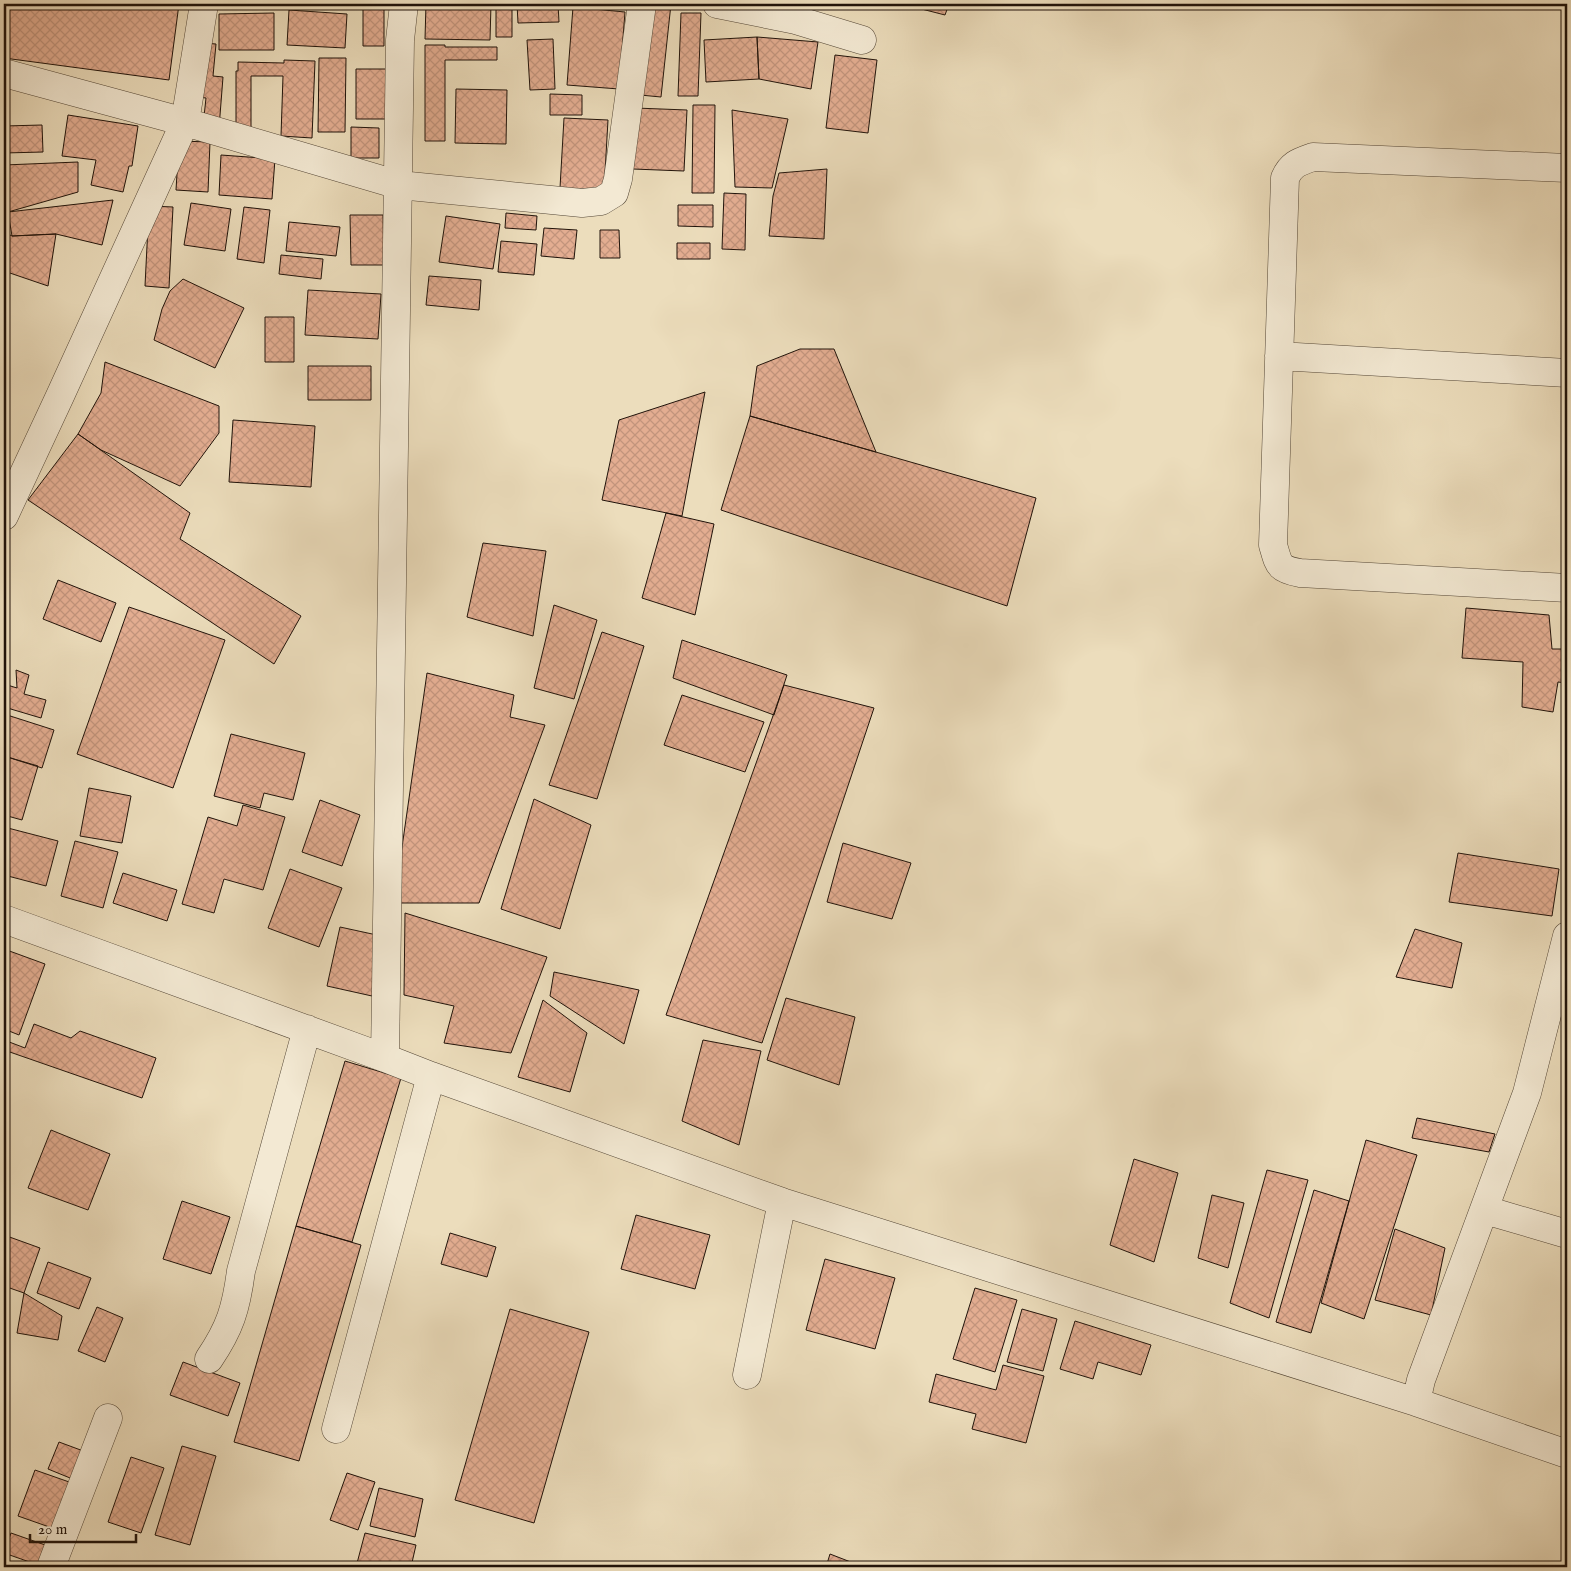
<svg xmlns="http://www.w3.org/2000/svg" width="1571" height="1571" viewBox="0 0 1571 1571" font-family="'IM FELL English',serif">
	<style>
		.building { fill: url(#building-cross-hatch); stroke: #20130a }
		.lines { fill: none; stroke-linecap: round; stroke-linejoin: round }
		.street-casing { stroke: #534636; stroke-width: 29 }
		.street { stroke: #f3e9d3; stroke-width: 28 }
	</style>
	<defs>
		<pattern id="building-cross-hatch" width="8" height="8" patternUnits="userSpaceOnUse" patternTransform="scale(1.25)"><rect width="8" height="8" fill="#e3ad91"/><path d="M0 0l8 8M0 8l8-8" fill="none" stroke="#c2947c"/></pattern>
	</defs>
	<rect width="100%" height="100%" fill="#ecddbc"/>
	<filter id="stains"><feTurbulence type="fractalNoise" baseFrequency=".004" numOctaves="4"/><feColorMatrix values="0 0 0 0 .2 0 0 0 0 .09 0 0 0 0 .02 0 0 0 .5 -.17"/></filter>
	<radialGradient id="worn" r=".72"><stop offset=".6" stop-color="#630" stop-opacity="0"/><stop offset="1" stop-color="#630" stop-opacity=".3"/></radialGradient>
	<path class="building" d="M4 4H179L169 80 4 58Z
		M221 4H269V7Z
		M426 4H491L490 40 425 39Z
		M496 4H512V37H496Z
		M517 4H558L559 22 518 23Z
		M650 4H671L661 97 640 95Z
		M902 4H949L945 15Z
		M573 7 625 12 619 89 567 85Z
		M363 9H384V46H363Z
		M289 10 347 14 345 48 287 45Z
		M274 13V50H219V14Z
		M681 13H701L698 96H678Z
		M757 37 759 79 706 82 704 40Z
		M757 37 818 42 811 89 759 79Z
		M553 39 555 89 530 90 527 40Z
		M203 43 216 44 213 76 223 77 219 128 203 126 206 98 198 97Z
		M425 45H445V47H497V60H445V141H425Z
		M835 55 877 60 868 133 826 128Z
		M319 58H346L345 132H318Z
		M284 60 315 61 312 138 281 136 283 76H251V132H236V71H238V62L284 63Z
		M356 69H388V119H356Z
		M456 89 507 90 506 144 455 143Z
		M550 94 582 95V115H550Z
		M693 105H715L714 193H692Z
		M635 108 687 110 684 171 633 169Z
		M732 110 788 119 772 188 735 187Z
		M68 115 138 126 132 166H129L123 192 91 185 96 160 62 156Z
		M564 118 608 120 604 190 560 188Z
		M42 125 43 152 4 153V126Z
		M351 127 379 128V158H351Z
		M179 141 210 142 208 192 176 190Z
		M221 155 275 159 272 199 219 195Z
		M78 162V192L8 212H4V165Z
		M827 169 824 239 769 236 773 196 779 173Z
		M724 193 746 194 745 250 722 249Z
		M113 200 102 245 56 234 12 236 8 212Z
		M191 203 231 209 225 251 184 245Z
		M678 205H713V227L678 226Z
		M149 206 173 207 169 288 145 286Z
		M244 207 270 210 264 263 237 259Z
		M506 213 537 216 536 230 505 228Z
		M350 215H383L384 265H351Z
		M446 216 500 224 493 269 439 262Z
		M289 222 340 227 336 256 286 251Z
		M544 228 577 230 574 259 541 256Z
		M600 230H619L620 258H600Z
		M4 232 12 236 56 234 48 286 4 271Z
		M501 241 537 244 534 275 498 272Z
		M677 243H710V259H677Z
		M281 255 323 259 321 279 279 274Z
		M429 276 481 280 479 310 426 305Z
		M183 279 244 308 215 368 154 340 162 309 170 291Z
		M308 290 381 294 378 339 305 335Z
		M265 317H294V362H265Z
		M800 349H834L876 452 750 416 757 366Z
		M105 362 219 406V433L180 486 101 450 78 434 101 393Z
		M308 366H371V400H308Z
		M705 392 682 516 602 500 619 420Z
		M750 416 1036 498 1007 606 721 510Z
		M233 420 315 426 311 487 229 482Z
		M78 434 190 513 180 539 301 616 274 664 28 500Z
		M666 513 714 524 695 615 642 598Z
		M483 543 546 551 533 636 467 617Z
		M58 580 116 603 101 642 43 619Z
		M554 605 597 620 574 699 534 688Z
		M129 607 225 640 173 788 77 754Z
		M1466 608 1549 615 1552 649H1567V683L1558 682 1553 712 1522 707 1523 662 1462 658Z
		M602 632 644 646 597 799 549 785Z
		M682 640 787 675 774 715 673 678Z
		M16 670 29 675 24 694 46 700 41 718 4 707V684L17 688Z
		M427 673 514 695 510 717 545 725 479 903H394Z
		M784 685 874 708 762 1043 666 1015Z
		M682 695 764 722 745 772 664 745Z
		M4 714 54 730 42 768 4 756Z
		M231 734 305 753 293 800 264 793 260 808 214 796Z
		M4 756 38 766 22 820 4 815Z
		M89 788 131 796 122 843 80 836Z
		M534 799 591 825 560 929 501 909Z
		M320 800 360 815 342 866 302 852Z
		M243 805 285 817 263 890 224 879 214 913 182 904 208 817 237 826Z
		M4 827 58 841 46 886 4 875Z
		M75 841 118 852 103 908 61 896Z
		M843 843 911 863 892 919 827 902Z
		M1458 853 1559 869 1552 916 1449 902Z
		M290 869 342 888 319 947 268 928Z
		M123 873 177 890 167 921 113 903Z
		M405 913 547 957 511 1053 444 1043 454 1006 404 995Z
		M340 927 386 937 372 996 327 986Z
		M1415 929 1462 943 1452 988 1396 977Z
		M4 949 45 964 19 1035 4 1029Z
		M554 972 639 990 624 1044 550 996Z
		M786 998 855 1017 839 1085 767 1060Z
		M543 1000 587 1033 570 1092 518 1077Z
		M34 1024 71 1038 80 1031 156 1058 142 1098 4 1050V1040L25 1048Z
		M703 1040 761 1051 739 1145 682 1121Z
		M345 1061 401 1078 352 1242 296 1226Z
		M1417 1118 1495 1134 1489 1152 1412 1138Z
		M51 1130 110 1154 88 1210 28 1188Z
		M1366 1140 1417 1155 1364 1319 1321 1303Z
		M1134 1159 1178 1173 1154 1262 1110 1245Z
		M1267 1170 1308 1180 1269 1318 1230 1303Z
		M1314 1190 1349 1201 1311 1333 1276 1322Z
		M1212 1195 1244 1203 1228 1268 1198 1258Z
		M182 1201 230 1217 211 1274 163 1259Z
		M636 1215 710 1235 695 1289 621 1269Z
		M296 1226 361 1245 299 1461 234 1442Z
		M1395 1229 1445 1248 1431 1315 1375 1300Z
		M450 1233 496 1247 487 1277 441 1264Z
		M4 1235 40 1248 24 1293 4 1286Z
		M825 1259 895 1278 875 1349 806 1330Z
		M48 1262 91 1278 79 1309 37 1293Z
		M975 1288 1017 1300 995 1372 953 1359Z
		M24 1293 62 1316 58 1340 17 1333Z
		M97 1307 123 1318 105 1362 78 1351Z
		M510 1309 589 1332 534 1523 455 1500Z
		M1022 1309 1057 1319 1043 1371 1007 1362Z
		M1075 1321 1151 1345 1141 1375 1098 1362 1093 1379 1060 1369Z
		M183 1362 240 1383 228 1416 170 1395Z
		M1003 1365 1044 1376 1026 1443 972 1429 976 1414 929 1402 936 1374 996 1390Z
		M59 1442 86 1452 75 1480 48 1469Z
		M182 1446 216 1456 190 1545 155 1535Z
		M131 1457 164 1468 141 1533 108 1522Z
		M35 1470 72 1483 55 1529 18 1516Z
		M347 1473 375 1482 358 1530 330 1520Z
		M379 1488 423 1499 415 1537 370 1526Z
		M11 1533 48 1546 41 1566 4 1553Z
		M365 1533 416 1545 411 1567H356Z
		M830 1554 861 1566V1567H826Z"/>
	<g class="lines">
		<g class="street-casing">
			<path id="street" d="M717 4 796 20 862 40
				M4 73 185 122 399 185 582 203 601 201 614 193 618 179 642 4
				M1567 168 1313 157C1299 162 1291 164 1285 178L1273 545C1279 565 1278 569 1300 573L1567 588
				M1279 356 1567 373
				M4 516 60 396 185 122 204 4
				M4 919 385 1058 431 1076 782 1202 1416 1402 1567 1454
				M385 1058 400 40 404 4
				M1485 1210 1567 1234
				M209 1359C230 1328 236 1309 241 1271L307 1029
				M747 1375 782 1202
				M1416 1402 1421 1380 1527 1093 1567 936
				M336 1429 431 1076
				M51 1567 108 1418"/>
		</g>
		<use href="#street" class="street"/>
	</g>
	<rect width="1571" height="1571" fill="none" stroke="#ecddbc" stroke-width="20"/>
	<rect x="5" y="5" width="1561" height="1561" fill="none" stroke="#20130a" stroke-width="2.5"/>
	<rect x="10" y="10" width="1551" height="1551" fill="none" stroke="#20130a"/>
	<path d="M30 1534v8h106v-8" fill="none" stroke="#20130a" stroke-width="2.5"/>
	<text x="38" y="1534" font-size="15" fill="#20130a" stroke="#f3e9d3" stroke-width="4" paint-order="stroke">20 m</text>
	<rect width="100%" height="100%" filter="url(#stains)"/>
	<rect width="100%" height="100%" fill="url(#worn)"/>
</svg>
